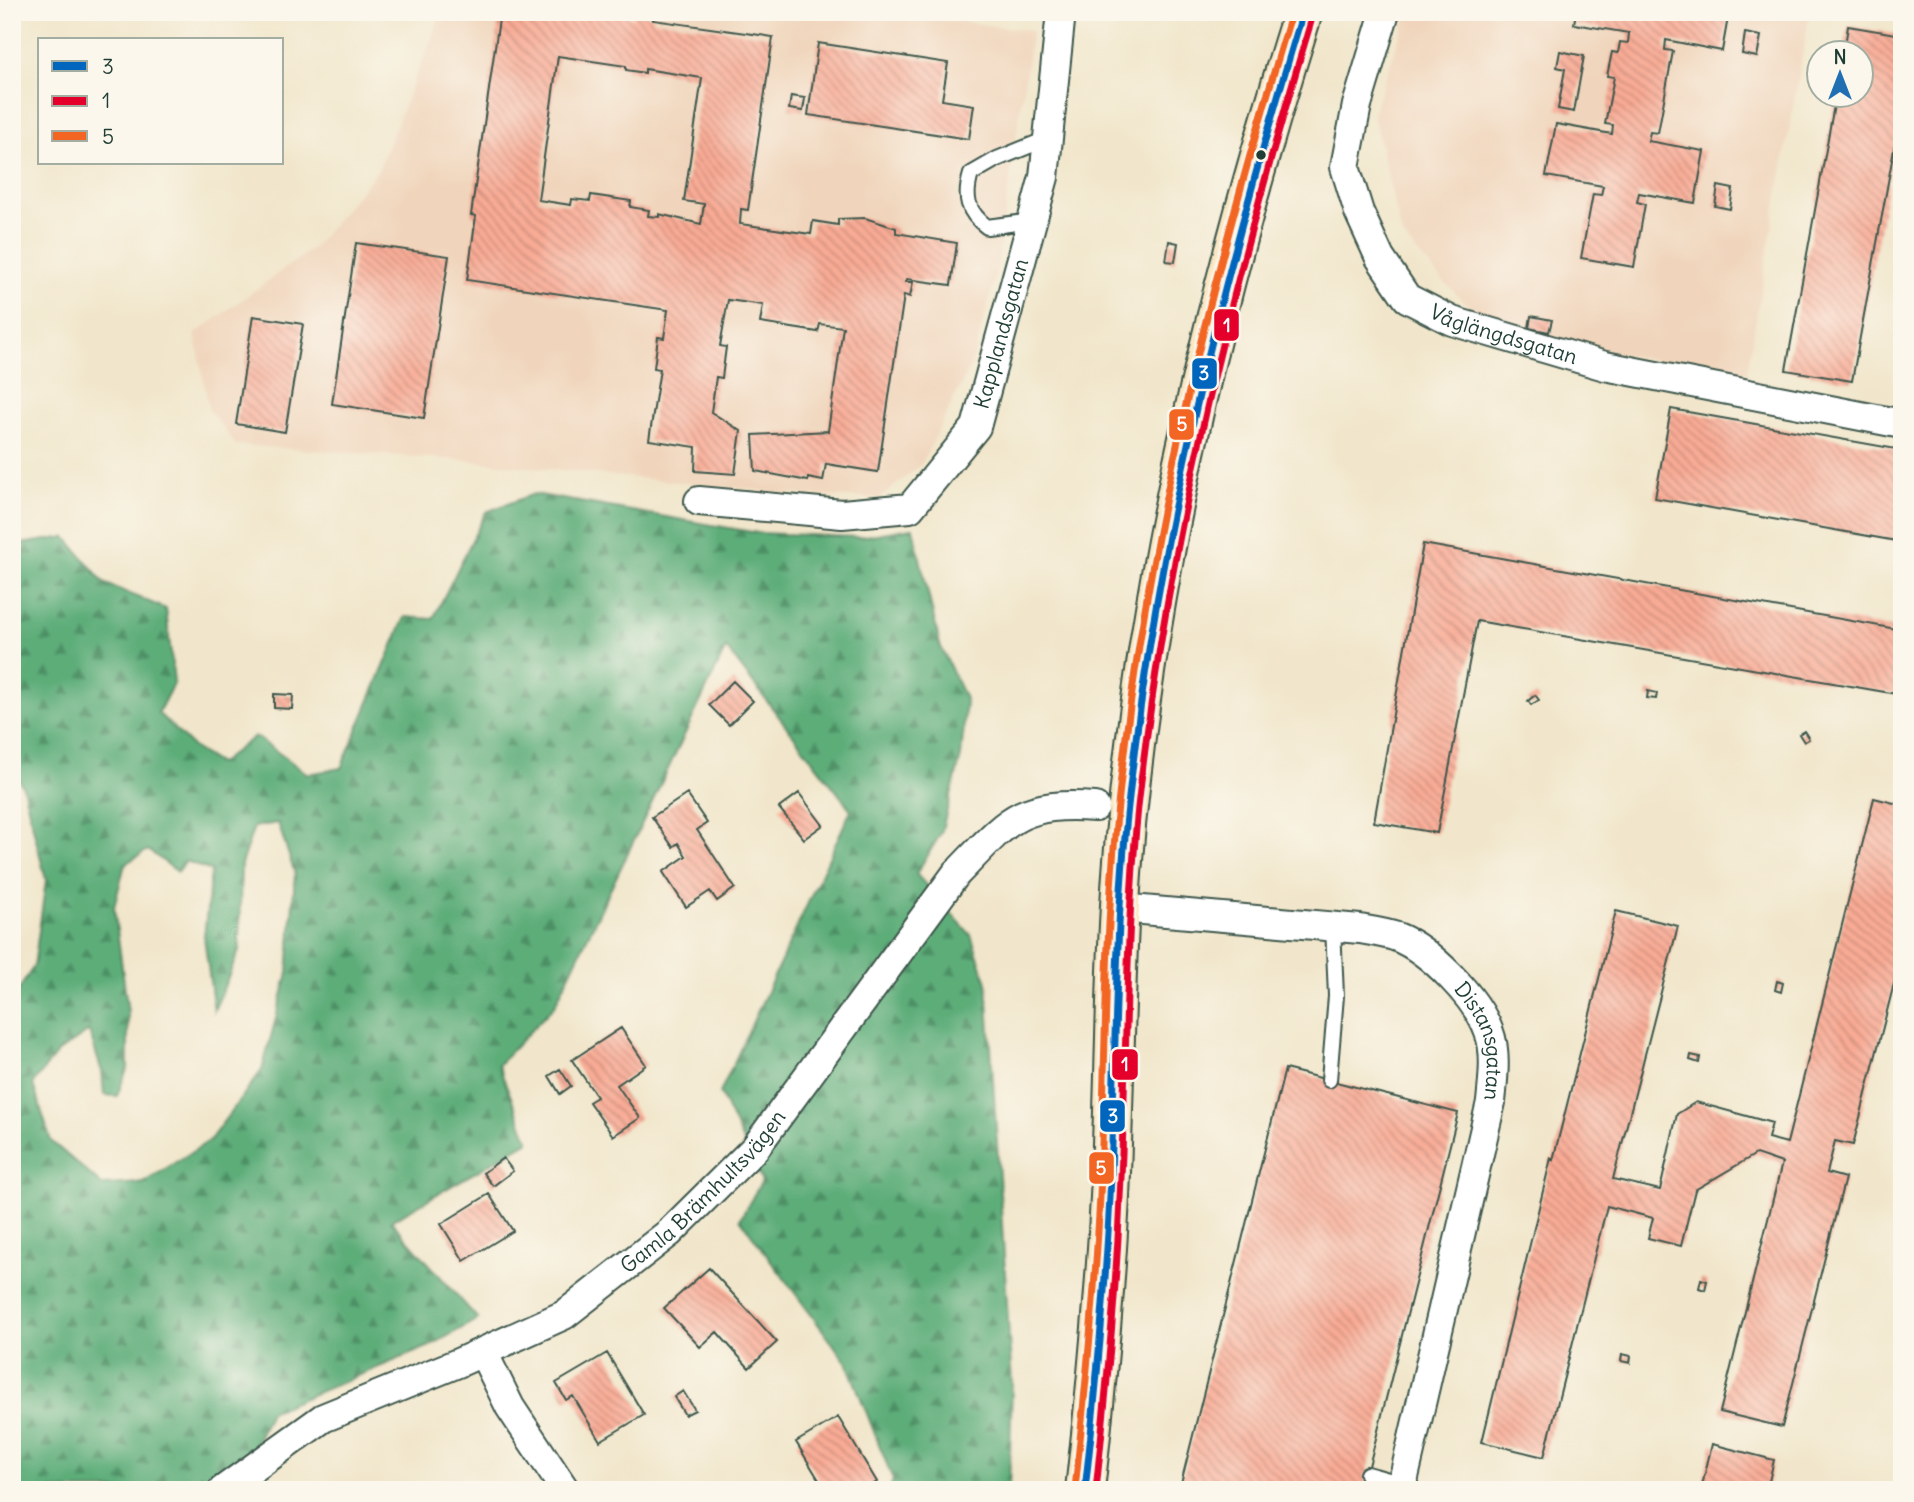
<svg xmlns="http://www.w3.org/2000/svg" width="1914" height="1502" viewBox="0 0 1914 1502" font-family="Delius,sans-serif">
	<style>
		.built { fill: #f0d5bc }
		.forest { fill: url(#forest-firs); stroke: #3e7556; stroke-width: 2; fill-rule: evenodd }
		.building { fill: url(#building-back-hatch); fill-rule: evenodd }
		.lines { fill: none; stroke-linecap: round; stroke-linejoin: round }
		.lane-casing { stroke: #3e564b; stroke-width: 18 }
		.street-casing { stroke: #3e564b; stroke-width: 32 }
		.secondary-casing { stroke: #3e564b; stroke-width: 42 }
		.lane { stroke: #fff; stroke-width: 14 }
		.street { stroke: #fff; stroke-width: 28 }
		.secondary { stroke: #fae7c3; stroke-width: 38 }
		.bus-1-casing { stroke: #fbf7ec; stroke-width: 12 }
		.bus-2-casing { stroke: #fbf7ec; stroke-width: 12 }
		.bus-3-casing { stroke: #fbf7ec; stroke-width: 12 }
		.bus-1 { stroke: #0065bd; stroke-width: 7 }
		.bus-2 { stroke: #e4002b; stroke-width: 7 }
		.bus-3 { stroke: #f26522; stroke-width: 7 }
		.bus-dot { fill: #1f3d34; stroke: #fbf7ec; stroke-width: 2.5 }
		.labels { text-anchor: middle; stroke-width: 6; stroke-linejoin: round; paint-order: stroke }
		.street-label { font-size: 21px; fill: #1f3d34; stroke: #fbf7ec }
		.line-badge { stroke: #fbf7ec; stroke-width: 2.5 }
		.badge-label { font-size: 19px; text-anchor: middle; font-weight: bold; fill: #fff }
	</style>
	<defs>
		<pattern id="forest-firs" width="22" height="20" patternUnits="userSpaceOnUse" patternTransform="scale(1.75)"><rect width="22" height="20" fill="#5dad79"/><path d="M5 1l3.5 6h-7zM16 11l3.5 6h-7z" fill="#4c8e64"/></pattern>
		<pattern id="building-back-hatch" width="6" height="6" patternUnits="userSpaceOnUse" patternTransform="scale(1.75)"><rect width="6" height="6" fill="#f9ab95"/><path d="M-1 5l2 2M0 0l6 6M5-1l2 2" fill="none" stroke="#c98c7a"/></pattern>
	</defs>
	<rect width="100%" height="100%" fill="#fbf7ec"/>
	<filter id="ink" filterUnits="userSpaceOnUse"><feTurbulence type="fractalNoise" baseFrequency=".0143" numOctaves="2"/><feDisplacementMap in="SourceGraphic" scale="14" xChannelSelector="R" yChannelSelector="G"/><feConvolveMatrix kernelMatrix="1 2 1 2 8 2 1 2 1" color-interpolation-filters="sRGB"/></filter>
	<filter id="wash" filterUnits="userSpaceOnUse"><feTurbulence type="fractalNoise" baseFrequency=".00686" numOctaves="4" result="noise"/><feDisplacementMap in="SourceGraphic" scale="28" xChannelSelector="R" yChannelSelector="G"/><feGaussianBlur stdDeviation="1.57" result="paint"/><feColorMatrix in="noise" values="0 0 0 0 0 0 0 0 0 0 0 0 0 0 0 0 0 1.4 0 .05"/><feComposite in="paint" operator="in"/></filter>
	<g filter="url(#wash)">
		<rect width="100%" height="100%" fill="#f1e6cb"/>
		<path class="built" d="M442 12H888L1032 31 995 279 972 363 921 465 880 498 813 496 462 460 236 445 209 410 195 334 313 248 378 170Z
			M1408 12H1810L1746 376 1569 345 1477 314 1440 278 1402 235 1373 114Z"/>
		<path class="forest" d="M534 494 758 533 859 537 913 528 940 645 966 701 961 757 941 833 916 874 971 935 987 983 1012 1384 1009 1490H889L893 1480 847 1363 740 1219 762 1181 720 1093 851 810 726 648 555 1005 498 1065 529 1141 391 1221 478 1319 430 1346 270 1412 234 1490H12V1000L34 966 46 880 23 787 12 770V545L66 537 104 583 166 609 174 682 158 713 194 748 219 764 255 736 308 774 341 768 405 617 433 619 486 512ZM278 823 295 874 288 973 262 1070 209 1141 143 1183 102 1185 51 1141 33 1084 57 1053 89 1031 102 1072 104 1095 117 1096 128 1067V1012L114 907 125 864 148 850 178 872 186 861 211 871 204 937 214 1011 239 951 241 864 254 827Z"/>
		<g id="blocks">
			<path class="building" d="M500 12H602L634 17V13L653 16V20L773 37 748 210 741 209 740 224 811 234 813 221 838 225V219L865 218 896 228V233L957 243 951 285 907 279 906 282H913L910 297 904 295 878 472 826 464 823 481 808 478V481L755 471 753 435 828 431 843 327 820 324 818 332 760 323 763 305 728 300 720 346 726 347 722 378 716 377 711 412 741 431 735 474 695 471 696 447 649 440 660 369 654 368 658 337 664 338 668 310 467 280 476 216 471 215ZM558 56 626 66V70L645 73V69L702 78 684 201 704 204 701 224 659 214V217L648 216 649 210 630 207 631 201 591 195 590 201 572 199 571 205 538 200Z
				M1576 12H1729L1722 51 1666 40 1665 50 1673 51 1658 133 1650 132 1648 141 1704 151 1695 203 1639 193 1637 202 1645 204 1634 267 1581 258 1593 194 1601 195 1603 186 1546 176 1556 124 1612 134 1613 125 1605 124 1614 77 1607 76 1612 52 1618 53 1620 42 1628 43 1629 33 1574 24Z
				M1848 26 1902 35V105L1852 381 1786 370 1836 94H1862V52H1844Z
				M1745 33 1761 36 1757 57 1742 54Z
				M818 43 948 63 942 100 974 105 969 139 808 115Z
				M1560 51 1584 56 1574 112 1558 109 1565 69 1557 67Z
				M791 96 805 98 803 111 789 109Z
				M1718 186 1733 189 1730 209 1715 206Z
				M1169 241 1178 243 1175 262 1166 261Z
				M356 243 449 256 424 418 332 404Z
				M253 316 303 324 285 432 236 424Z
				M1531 316 1552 320 1549 332 1529 328Z
				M1671 409 1902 450V542L1655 498Z
				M1423 544 1902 630V695L1477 621 1437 833 1374 822Z
				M733 681 753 701 729 725 709 705Z
				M1648 691 1657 693 1656 699 1647 698Z
				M274 694 293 695 292 709 274 708Z
				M1535 695 1539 700 1531 705 1528 701Z
				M1804 731 1809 739 1804 742 1799 734Z
				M799 793 823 825 804 839 779 808Z
				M687 794 707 823 697 830 735 888 717 901 710 891 686 907 663 872 686 856 678 843 673 847 652 817Z
				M1874 798 1902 805V952L1853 1145 1835 1141 1827 1173 1845 1178 1782 1427 1720 1412 1782 1163 1756 1154 1695 1190 1681 1246 1648 1238 1653 1218 1607 1206 1544 1457 1482 1442 1551 1158 1553 1160 1616 911 1678 926 1613 1179 1660 1190 1677 1114 1696 1102 1772 1123 1768 1138 1787 1143Z
				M1777 981 1783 983 1781 992 1775 990Z
				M621 1028 646 1065 617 1085 640 1118 613 1136 589 1102 597 1097 572 1060Z
				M1691 1055 1700 1057 1699 1063 1690 1060Z
				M560 1069 571 1086 560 1094 549 1076Z
				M1285 1069 1458 1113 1363 1490H1209L1181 1483Z
				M503 1158 513 1171 493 1186 483 1173Z
				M489 1194 513 1231 464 1261 441 1224Z
				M709 1268 777 1342 749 1368 717 1332 700 1347 664 1308Z
				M1701 1279 1707 1281 1705 1290 1699 1288Z
				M607 1353 644 1415 600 1441 573 1396 566 1400 556 1383Z
				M1622 1354 1631 1356 1630 1363 1621 1361Z
				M683 1391 695 1410 685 1415 674 1397Z
				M838 1417 877 1482 864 1490H825L796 1442Z
				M1712 1444 1774 1460 1767 1490H1701Z"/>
		</g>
	</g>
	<g filter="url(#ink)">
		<use href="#blocks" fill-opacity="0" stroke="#3e564b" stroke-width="2"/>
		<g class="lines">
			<g class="lane-casing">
				<path id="lane" d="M1032 221 987 227C967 212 964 197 971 174L997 159 1049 138
					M1329 1080 1336 996 1333 926
					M1367 1474 1403 1484"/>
			</g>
			<g class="street-casing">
				<g id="street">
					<path id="s1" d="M1385 12 1357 105 1345 167 1359 212 1380 258 1407 298 1452 321 1605 366 1902 424"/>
					<path id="s2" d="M699 501 842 514 910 508 976 427 1044 177 1061 12"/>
					<path id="s3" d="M1120 908 1360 929C1372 931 1386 933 1397 937 1430 950 1477 998 1489 1032 1497 1052 1493 1081 1491 1102L1401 1490"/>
					<path d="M483 1352 510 1407 565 1490"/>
					<path id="s4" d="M223 1490 323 1418 458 1363 564 1315 669 1233 755 1148 956 874C1007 822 1017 801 1095 807"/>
				</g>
			</g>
			<g class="secondary-casing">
				<path id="secondary" d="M1085 1490C1096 1392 1105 1295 1110 1197 1116 1067 1114 935 1128 806 1156 535 1222 271 1303 12"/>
			</g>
			<use href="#lane" class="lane"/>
			<use href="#street" class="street"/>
			<use href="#secondary" class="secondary"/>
			<g class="bus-1-casing">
				<path id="bus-1" d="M1085 1490C1096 1392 1105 1295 1110 1197 1116 1067 1114 936 1128 806 1157 535 1224 272 1303 12"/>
			</g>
			<g class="bus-2-casing">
				<path id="bus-2" d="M1096 1490C1106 1393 1116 1295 1120 1198 1127 1067 1125 937 1138 807 1168 537 1234 275 1313 15"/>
			</g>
			<g class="bus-3-casing">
				<path id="bus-3" d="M1075 1489C1085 1392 1095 1294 1100 1196 1106 1066 1104 935 1118 805 1146 535 1213 272 1292 12"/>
			</g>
			<use href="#bus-1" class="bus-1"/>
			<use href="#bus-2" class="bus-2"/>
			<use href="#bus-3" class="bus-3"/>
		</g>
	</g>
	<circle class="bus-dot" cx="1261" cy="155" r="6"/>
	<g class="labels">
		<g class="street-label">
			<text dy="7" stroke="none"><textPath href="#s1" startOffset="410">Våglängdsgatan</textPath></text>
			<text dy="7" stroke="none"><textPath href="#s2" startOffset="413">Kapplandsgatan</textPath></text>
			<text dy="7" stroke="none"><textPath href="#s3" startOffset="420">Distansgatan</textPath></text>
			<text dy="7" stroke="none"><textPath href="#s4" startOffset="572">Gamla Brämhultsvägen</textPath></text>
		</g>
	</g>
	<g class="line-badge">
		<rect x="1213" y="308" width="27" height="34" rx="7" fill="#e4002b"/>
		<rect x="1191" y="357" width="27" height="33" rx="7" fill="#0065bd"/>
		<rect x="1168" y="408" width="27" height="33" rx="7" fill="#f26522"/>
		<rect x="1111" y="1048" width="28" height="33" rx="7" fill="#e4002b"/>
		<rect x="1099" y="1099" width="27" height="34" rx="7" fill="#0065bd"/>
		<rect x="1088" y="1151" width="27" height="34" rx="7" fill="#f26522"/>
	</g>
	<g class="badge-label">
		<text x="1227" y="332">1</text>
		<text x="1204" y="380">3</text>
		<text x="1182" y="431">5</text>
		<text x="1125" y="1071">1</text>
		<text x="1113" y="1123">3</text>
		<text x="1101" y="1175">5</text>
	</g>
	<rect width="1914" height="1502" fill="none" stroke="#fbf7ec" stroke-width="42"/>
	<rect x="38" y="38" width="245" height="126" fill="#fbf7ec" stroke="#a3ada2" stroke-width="2"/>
	<rect x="52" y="61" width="35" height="10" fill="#0065bd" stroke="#a3ada2" stroke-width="2"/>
	<text x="102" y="74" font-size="21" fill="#1f3d34">3</text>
	<rect x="52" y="96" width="35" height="10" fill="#e4002b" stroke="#a3ada2" stroke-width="2"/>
	<text x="102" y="108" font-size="21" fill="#1f3d34">1</text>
	<rect x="52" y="131" width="35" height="10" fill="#f26522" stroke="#a3ada2" stroke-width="2"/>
	<text x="102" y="144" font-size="21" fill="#1f3d34">5</text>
	<g transform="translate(1840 74)"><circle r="33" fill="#fbf7ec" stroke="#a3ada2" stroke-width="2"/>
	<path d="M0-5L12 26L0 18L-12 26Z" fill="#1f6fb2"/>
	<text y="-10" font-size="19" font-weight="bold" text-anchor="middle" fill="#1f3d34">N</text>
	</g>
</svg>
